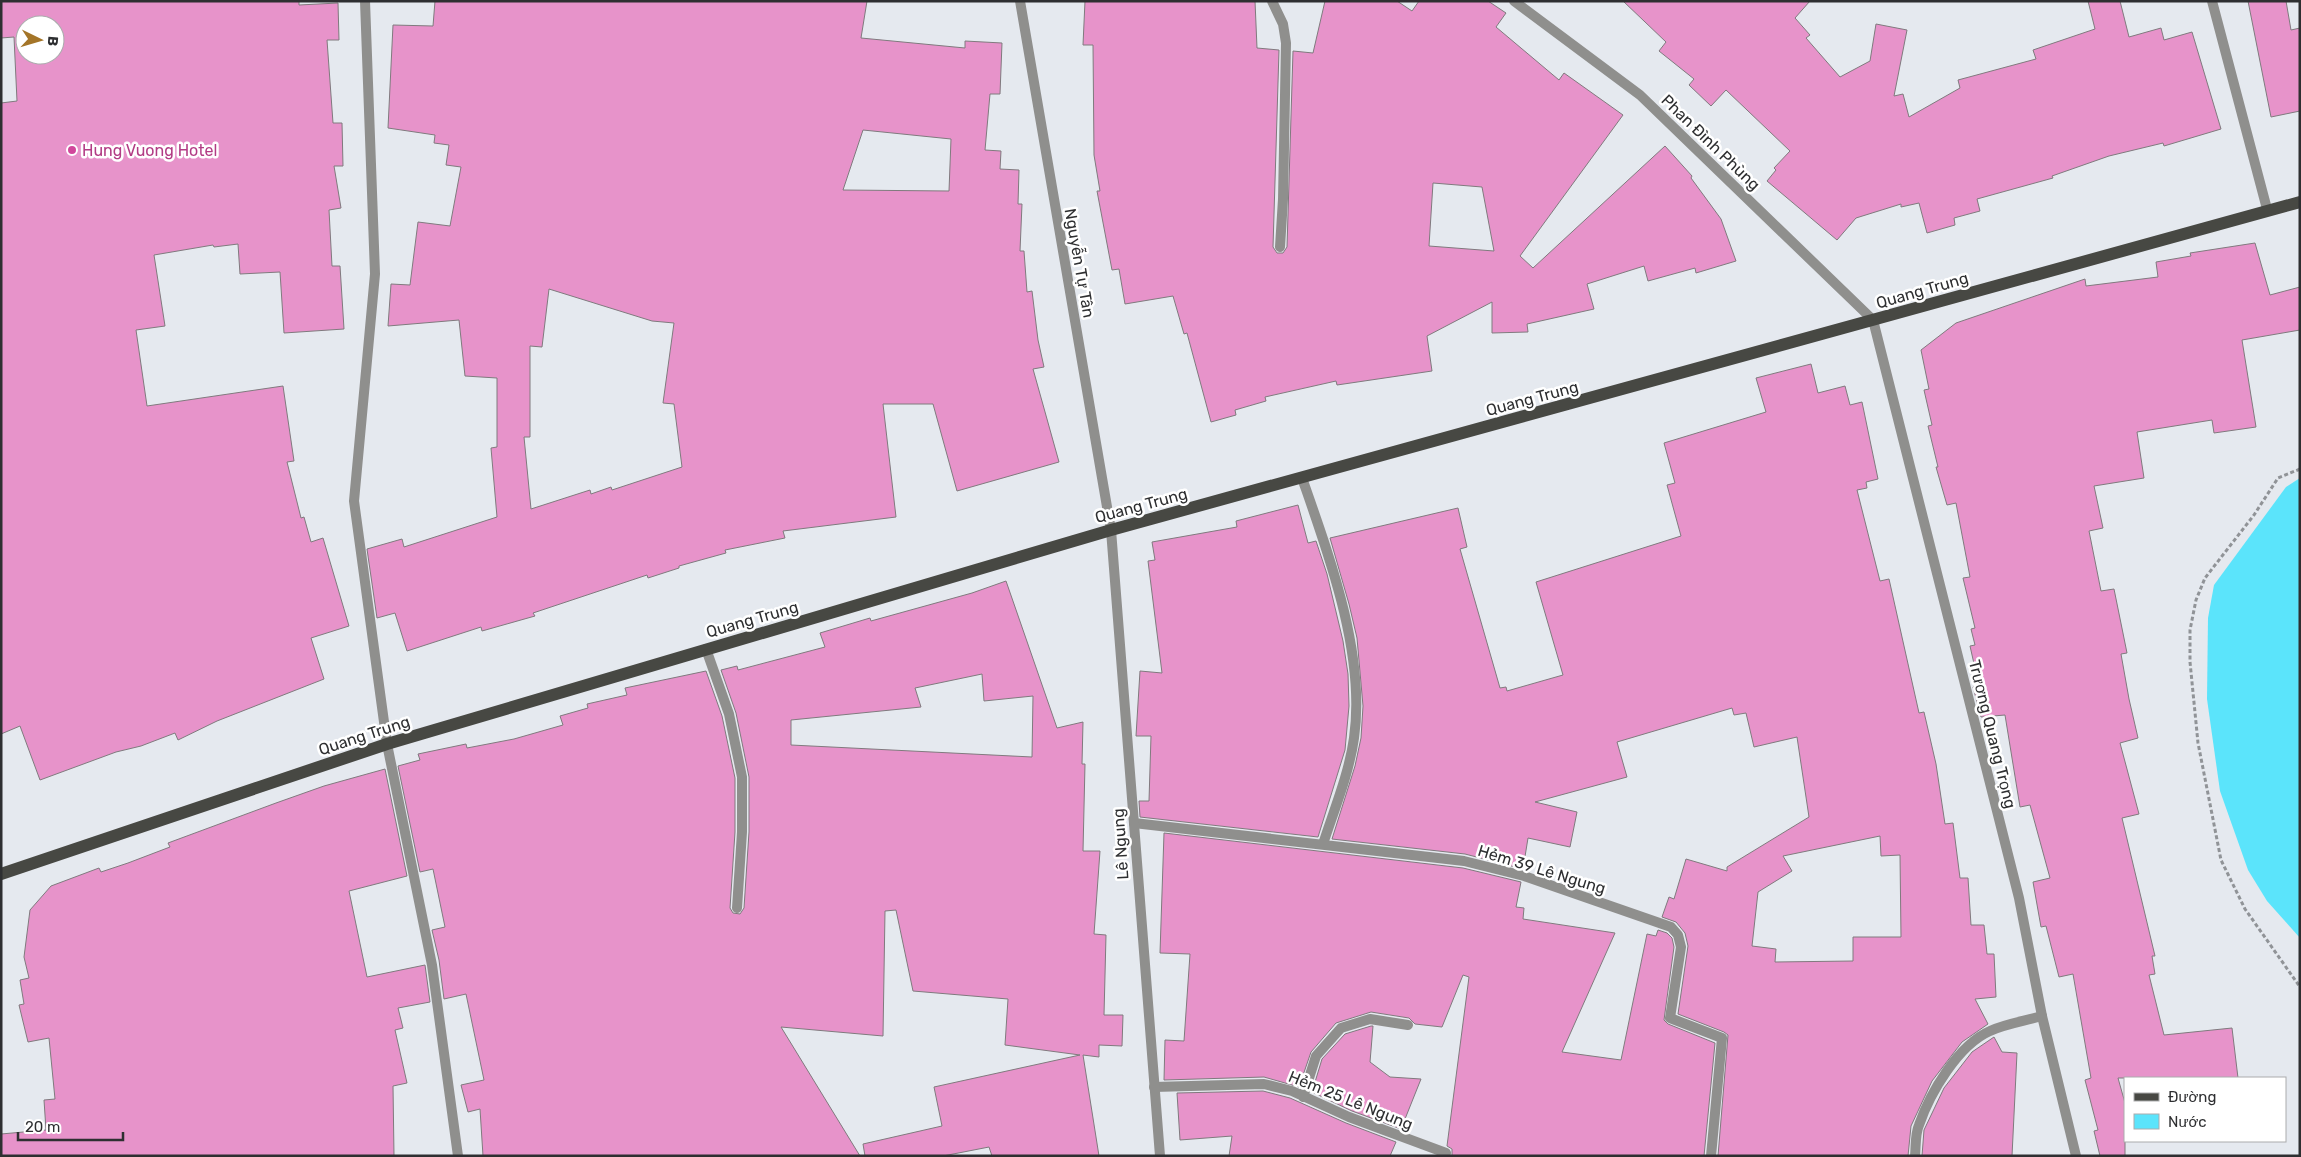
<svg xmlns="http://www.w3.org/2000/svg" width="2301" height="1157" viewBox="0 0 2301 1157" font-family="Rubik,sans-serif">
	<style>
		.water { fill: #5be4fb }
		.building { fill: #e793ca; stroke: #807a7e; fill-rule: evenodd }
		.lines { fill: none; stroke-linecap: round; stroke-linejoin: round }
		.path { stroke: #909397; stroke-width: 3; stroke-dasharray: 4 2.5; stroke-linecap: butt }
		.service { stroke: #8f8f8d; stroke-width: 10 }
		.minor { stroke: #8f8f8d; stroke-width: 10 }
		.tertiary { stroke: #8f8f8d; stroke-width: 10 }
		.primary { stroke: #474843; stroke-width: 12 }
		.hotel-dot { fill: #d1479c; stroke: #fff; stroke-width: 2 }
		.labels { text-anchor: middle; stroke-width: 5; stroke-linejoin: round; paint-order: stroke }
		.street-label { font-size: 16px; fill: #2e2f31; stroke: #fff }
		.hotel-label { font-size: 16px; fill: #b23c85; stroke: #fff; text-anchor: start }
	</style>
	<rect width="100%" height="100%" fill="#e5e9ef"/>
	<path class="water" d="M2300 478V938L2267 901 2248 870 2220 791 2207 699 2208 618 2214 585 2286 487Z"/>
	<path class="building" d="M1 1H299V5L338 3 339 40H327L333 123H342L343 166H334L341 208 329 210 332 266H340L344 329 284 333 280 272 240 274 238 244 214 247 213 245 154 255 165 326 136 330 147 406 283 386 294 461 287 462 301 518 304 517 311 542 323 538 349 626 311 638 324 679 217 721 178 740 175 733 141 746 116 752 40 780 20 726 1 734V103L17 101 14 37 1 38ZM25 25H55V55H25Z
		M435 1H867L861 38 965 48V41L1002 43 1000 94H990L985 150 1001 151 1000 169 1019 170 1018 204H1022L1020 251H1024L1027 292 1032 291 1038 340 1044 367 1033 369 1059 462 957 491 933 404H883L896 517 783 531 785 538 725 550 726 553 679 566V568L648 578 647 575 533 613 535 616 482 631 481 627 407 651 395 613 377 618 367 549 402 539 404 547 497 517 491 448 497 447V378L465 376 459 320 388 326 391 284 410 285 418 222 450 226 461 167 446 165 449 145 434 143 435 135 388 128 393 25 433 26ZM863 130 951 139 949 191 843 190ZM549 289 652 321 674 323 663 403 674 404 682 467 612 490 611 487 591 494 590 490 531 509 524 437H530V346L542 347Z
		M1085 1H1255L1257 48 1279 50 1273 247 1277 253H1283L1287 247 1293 51 1313 53 1325 1H1397L1412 11 1419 1H1488L1506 13 1496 27 1559 80 1564 73 1623 115 1520 256 1533 268 1665 146 1692 176 1691 178 1721 219 1736 261 1696 273 1695 268 1648 281 1644 266 1587 284 1594 309 1527 324 1528 332 1492 333V302L1427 336 1432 371 1337 385 1336 381 1265 397 1266 401 1235 410 1236 415 1211 422 1187 333 1184 334 1173 296 1125 304 1119 269 1112 270 1097 191H1100L1094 155 1093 45H1083ZM1433 183 1482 187 1494 251 1429 246Z
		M1623 1H1810L1795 18 1810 35 1806 38 1840 77 1870 61 1876 24 1907 30 1894 96 1903 94 1909 117 1960 88 1958 80 2036 59 2033 50 2095 29 2088 1H2120L2129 37 2161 28 2164 40 2192 32 2221 129 2164 146 2163 143 2109 156 2052 176 2053 178 1977 199 1980 211 1954 218 1955 225 1927 233 1919 203 1901 207V204L1856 218 1837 240 1767 181 1776 170 1774 168 1790 151 1726 90 1711 106 1689 85 1694 79 1659 51 1666 42Z
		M2248 1H2286L2291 30 2300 28V111L2271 117Z
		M2255 243 2270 295 2300 287V330L2242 340 2256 427 2214 433 2212 420 2137 432 2144 478 2094 486 2103 528 2089 531 2101 591 2114 589 2127 653 2121 654 2129 699 2138 738 2120 743 2139 814 2122 818 2155 956H2152L2155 974 2149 975 2164 1035 2232 1028 2238 1078H2118L2125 1103V1156H2100L2094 1131 2098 1130 2085 1080 2091 1078 2073 974 2059 977 2046 926 2041 927 2033 882 2050 878 2030 805 2020 807 2005 715 1981 717 1973 687 1979 686 1970 646 1975 645 1971 629 1975 628 1963 578 1970 577 1956 503 1947 505 1936 467H1938L1928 426 1932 425 1924 390 1929 389 1921 350 1956 323 2085 279 2086 286 2158 277 2156 262 2191 256 2190 253Z
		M1811 364 1818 393 1845 386 1850 405 1862 402 1878 479 1866 482 1867 488 1857 490 1880 581 1889 579 1919 713 1924 712 1936 764 1945 824 1953 823 1960 878H1968L1971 925H1984L1987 954H1994L1996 997 1975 999 1988 1024 1962 1042 1932 1081 1911 1126 1908 1156H1718L1728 1035 1724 1032 1678 1014 1688 946 1685 933 1676 922 1662 917 1669 897 1674 899 1686 859 1727 871V867L1809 817 1797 737 1754 747 1746 713 1734 715 1732 708 1617 742 1627 777 1535 802 1577 812 1570 847 1528 838 1523 869 1465 854 1332 839 1355 766 1361 738 1363 706 1357 638 1349 604 1330 538 1458 508 1467 547 1460 549 1500 688 1506 687 1507 691 1563 675 1536 582 1681 536 1667 485 1675 483 1664 443 1766 412 1756 378ZM1880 836 1881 856 1900 855 1901 937H1853V961L1775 962 1776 949 1752 946 1758 892 1792 871 1783 856Z
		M1298 505 1308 543 1316 541 1327 574 1343 641 1348 674 1349 706 1345 750 1318 837 1140 817 1139 801H1149L1151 736H1136L1140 671 1162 673 1148 561 1155 560 1152 542 1237 527 1236 521Z
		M1006 581 1057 728 1083 722 1082 764H1085L1083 851H1100L1094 934 1106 935 1104 1015H1123L1122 1046 1099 1045V1057L1083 1055 1099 1156H992L989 1147 943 1156H865L863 1144 942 1126 934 1087 1080 1055 1005 1045 1008 999 913 991 896 910 885 911 883 1036 781 1027 860 1156H483L480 1109 468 1112 461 1085 484 1080 466 994 444 999 439 960 432 930 445 927 433 869 420 872 398 766 420 760 418 754 466 744 467 748 514 739 563 725 560 716 588 708 587 704 627 695 625 688 706 671 722 716 735 778V832L730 908 733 913 740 914 744 908 749 832V777L736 713 721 670 737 666 738 670 825 647 820 633 870 618 871 621 972 593ZM982 674 984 701 1033 696 1032 757 791 745V720L921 707 915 688Z
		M385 769 407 876 349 891 367 977 425 965 430 1002 398 1008 403 1028 395 1030 407 1083 393 1086 394 1156H1V1134L46 1130 44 1100 55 1099 49 1038 28 1042 19 1005 24 1004 20 980 29 978 24 957 30 910 51 886 99 868 101 872 128 863 170 847 168 843 276 803 324 786Z
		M1164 833 1463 868 1521 882 1516 907 1524 908 1523 919 1615 933 1562 1052 1621 1060 1647 934 1656 936 1658 930 1667 933 1672 938 1674 947 1664 1020 1668 1024 1715 1043 1704 1156H1452V1149L1447 1146 1469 977 1463 975 1442 1027 1415 1024 1409 1018 1371 1012 1336 1023 1311 1052 1299 1087 1264 1077 1164 1080 1165 1040 1184 1041 1190 954 1160 953Z
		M1371 1026H1373L1370 1062 1390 1077 1421 1079 1401 1129 1352 1111 1312 1092 1322 1059 1345 1034Z
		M1994 1037 2002 1052 2017 1053 2012 1156H1922L1924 1130 1944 1088 1972 1052Z
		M1263 1091 1290 1098 1346 1123 1396 1142 1390 1156H1229L1232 1136 1180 1140 1177 1093Z"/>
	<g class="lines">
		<path class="path" d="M2300 469 2278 478 2254 515 2205 578 2196 600 2190 630V662L2198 743 2221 860 2245 909 2300 987"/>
		<path class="service" d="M1302 478C1329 555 1366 655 1354 738 1349 774 1334 810 1323 844
			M1134 823 1464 861 1524 876 1671 927 1678 935 1681 947 1670 1018 1722 1038 1711 1156
			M1154 1087 1264 1084 1292 1091 1349 1117 1446 1153
			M1303 1097 1316 1056 1341 1028 1370 1019 1408 1025"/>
		<path class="minor" d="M365 1 375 274 354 501 387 744 432 965 458 1156
			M1272 1 1283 24 1286 43 1283 199 1280 247
			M2212 1 2267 209
			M1111 530 1160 1156
			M706 649 729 714 742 777V832L737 908
			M1915 1156C1916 1146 1915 1134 1919 1125 1930 1093 1958 1045 1990 1031 2005 1024 2025 1021 2042 1016"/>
		<path class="tertiary" d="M1020 1 1111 530
			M1514 1 1640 95 1873 320 2019 898 2042 1016 2076 1156"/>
		<path class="primary" d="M1 874 387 744 1111 530 2300 202"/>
	</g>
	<circle class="hotel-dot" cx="72" cy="150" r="5"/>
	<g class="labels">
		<g class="street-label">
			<text transform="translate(1711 142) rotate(44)" y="6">Phan Đình Phùng</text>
			<text transform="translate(1080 263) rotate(80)" y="6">Nguyễn Tự Tân</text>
			<text transform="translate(1922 290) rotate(-16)" y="6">Quang Trung</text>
			<text transform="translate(1532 398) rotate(-15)" y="6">Quang Trung</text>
			<text transform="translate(1141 505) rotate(-15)" y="6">Quang Trung</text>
			<text transform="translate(752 619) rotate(-16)" y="6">Quang Trung</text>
			<text transform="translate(1993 734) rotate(76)" y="6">Trương Quang Trọng</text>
			<text transform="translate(364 735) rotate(-18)" y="6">Quang Trung</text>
			<text transform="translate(1120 844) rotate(-94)" y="6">Lê Ngung</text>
			<text transform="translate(1542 869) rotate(17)" y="6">Hẻm 39 Lê Ngung</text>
			<text transform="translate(1351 1100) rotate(22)" y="6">Hẻm 25 Lê Ngung</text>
		</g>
		<g class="hotel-label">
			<text x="82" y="156">Hung Vuong Hotel</text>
		</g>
	</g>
	<rect width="2301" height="1157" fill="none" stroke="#2e2f31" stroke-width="5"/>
	<rect x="2124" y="1077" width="162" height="65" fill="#ffffff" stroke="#abacad"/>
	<rect x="2134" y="1093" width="25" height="8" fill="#474843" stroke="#abacad"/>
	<text x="2168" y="1102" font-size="15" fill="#2e2f31">Đường</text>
	<rect x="2134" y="1114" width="25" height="15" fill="#5be4fb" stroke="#abacad"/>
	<text x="2168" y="1127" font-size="15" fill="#2e2f31">Nước</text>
	<g transform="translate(40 40) rotate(95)"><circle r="24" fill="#ffffff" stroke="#abacad"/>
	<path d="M0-4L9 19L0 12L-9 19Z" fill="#a47528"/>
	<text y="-8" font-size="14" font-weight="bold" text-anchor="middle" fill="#2e2f31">B</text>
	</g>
	<path d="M18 1132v8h105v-8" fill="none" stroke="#2e2f31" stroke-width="2.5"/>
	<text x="25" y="1132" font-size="15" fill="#2e2f31" stroke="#ffffff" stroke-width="4" paint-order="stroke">20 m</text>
</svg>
